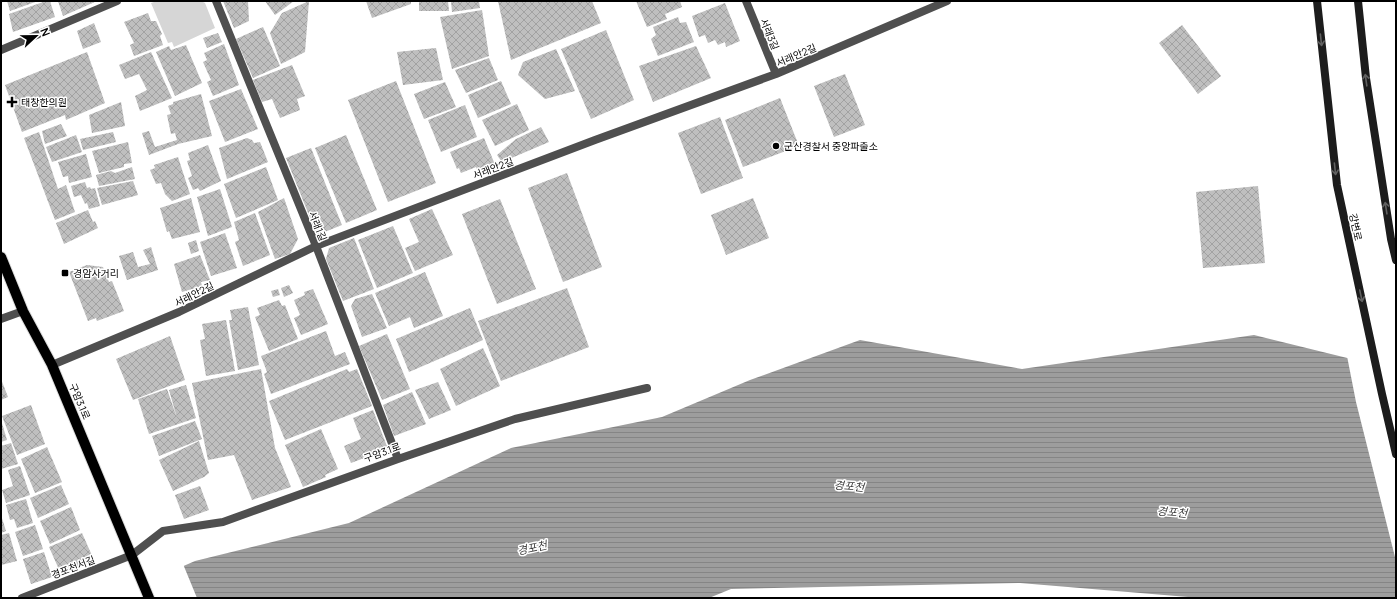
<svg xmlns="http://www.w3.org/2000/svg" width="1397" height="599" viewBox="0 0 1397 599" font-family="Manrope,'Noto Sans KR',sans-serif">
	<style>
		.green { fill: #d6d6d6 }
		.water { fill: url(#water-rules) }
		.pier { fill: #fff }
		.building { fill: url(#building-cross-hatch) }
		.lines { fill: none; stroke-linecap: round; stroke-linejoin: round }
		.primary-casing { stroke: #dbdbdb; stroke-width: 12 }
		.street { stroke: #4f4f4f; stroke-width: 8 }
		.secondary { stroke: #1c1c1c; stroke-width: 8 }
		.primary { stroke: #000; stroke-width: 10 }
		.oneway { stroke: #606060 }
		.poi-dot { fill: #000; stroke: #fff; stroke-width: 1.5 }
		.labels { text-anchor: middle; stroke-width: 3; stroke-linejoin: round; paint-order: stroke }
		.street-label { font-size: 10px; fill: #000; stroke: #fff }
		.poi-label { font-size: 10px; fill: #000; stroke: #fff; text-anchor: start }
		.water-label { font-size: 11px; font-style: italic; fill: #3e3e3e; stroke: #fff }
	</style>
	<defs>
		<pattern id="water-rules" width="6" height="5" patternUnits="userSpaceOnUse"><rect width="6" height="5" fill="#9d9d9d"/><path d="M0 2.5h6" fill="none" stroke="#858585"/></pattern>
		<pattern id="building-cross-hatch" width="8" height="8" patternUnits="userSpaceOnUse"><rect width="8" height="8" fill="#bfbfbf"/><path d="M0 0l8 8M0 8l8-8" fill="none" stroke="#a2a2a2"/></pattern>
	</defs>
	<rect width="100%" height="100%" fill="#fff"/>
	<path class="green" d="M157 1H201L205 3 215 28 174 47 172 42 168 43 151 3Z"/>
	<path class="water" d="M1254 335 1396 370V598H1200L1020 583 731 589 709 598H110L195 561 349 523 511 448 662 417 750 380 860 340 1022 369Z"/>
	<path class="pier" d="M1347 356 1396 368V561L1356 402Z
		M183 564 197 598H108L110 596Z"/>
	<path class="building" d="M7 1H38L10 11Z
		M46 1H50L55 17 13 32 9 14Z
		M58 1H97L63 16Z
		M223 1H248L249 21 234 28Z
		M265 1H294L275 15Z
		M309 1 305 52 281 64 270 33 282 13Z
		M366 1H411V4L372 18Z
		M419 1H448L449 11H419Z
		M451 1H479L480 8 452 12Z
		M498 1H592L601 23 511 60Z
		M636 1H680L682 7 665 14 667 19 647 27Z
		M725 3 740 41 726 47 725 42 718 45 715 40 708 43 705 35 699 37 692 16Z
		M482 10 489 56 452 69 440 17Z
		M148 13 151 21H156L162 34 160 36 163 45 134 56 130 45 134 43 124 22Z
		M678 17 680 23 686 22 694 42 658 56 651 39 656 35 653 27Z
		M94 23 101 42 83 49 77 31Z
		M1182 25 1221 76 1198 94 1159 43Z
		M263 27 280 66 253 78 236 39Z
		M606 30 634 100 591 119 561 49Z
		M218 33 222 42 207 48 203 38Z
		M224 44 239 85 213 96 207 82 211 80 203 62 207 60 204 53Z
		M186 45 202 83 175 96 156 52 169 46 171 50Z
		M696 46 711 78 653 102 639 66Z
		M436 48 443 80 403 85 397 52Z
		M556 49 575 91 545 99 518 75 523 62Z
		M87 52 105 103 66 120 65 115 22 132 5 85Z
		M151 52 172 98 140 111 135 96 147 90 139 74 125 79 119 65Z
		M489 58 498 80 466 93 455 70Z
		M292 65 305 96 297 99 300 110 280 118 272 99 262 102 253 80Z
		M845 74 865 125 834 137 814 86Z
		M396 81 436 183 388 202 348 100Z
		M501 81 511 104 478 118 468 95Z
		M445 82 456 107 424 119 414 94Z
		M241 89 258 129 225 142 209 101Z
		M201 94 212 136 178 144 149 155 142 133 149 131 155 147 177 140 175 133 171 134 167 115 171 114 168 106 173 104V102Z
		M780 98 799 146 743 167 725 120Z
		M121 102 125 126 92 133 89 115Z
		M517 104 529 130 495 146 482 120Z
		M465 105 477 137 441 152 428 120Z
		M720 117 743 178 701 194 678 133Z
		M61 124 67 136 45 144 42 131Z
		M541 127 549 142 502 162 497 155 516 139Z
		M39 132 58 189 66 185 75 212 55 220 24 138Z
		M113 132 116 142 83 150 80 139Z
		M76 135 82 152 52 162 46 147Z
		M346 135 377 210 346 223 315 148Z
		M247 138 252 140 254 143 260 142 268 162 227 179 219 148Z
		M484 138 496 167 479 174 476 167 461 173 459 168 457 169 450 152Z
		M128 142 132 163 124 164V167L99 173 92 151Z
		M208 145 221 181 200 191 198 188 193 190 188 178 192 176 187 161 190 160 188 153Z
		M311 148 342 225 317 235 286 158Z
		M86 154 92 177 69 183 68 176 63 177 58 162Z
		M178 157 190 194 172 201 165 194 161 183 156 184 150 170 155 168 154 165Z
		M132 167 135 179 99 186 96 175 111 171 115 173Z
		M266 167 278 200 236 218 224 184Z
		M567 173 602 267 563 282 528 188Z
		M133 181 138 195 102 205 97 188Z
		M85 182 87 188 90 187 91 189 95 188 100 206 89 209 87 203 85 204 81 195 74 197 71 186Z
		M1258 186 1265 263 1203 268 1196 192Z
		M220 189 232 227 208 236 197 197Z
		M191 198 200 232 172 239 169 231 167 232 160 208Z
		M284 198 298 239 290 254 275 259 258 212Z
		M753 198 769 238 726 255 711 215Z
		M500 199 536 289 497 304 462 214Z
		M432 209 453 255 415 271 405 248 419 242 409 219Z
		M88 210 93 222 95 221 98 228 64 244 56 223Z
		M255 213 270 255 243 266 235 242 239 240 234 222Z
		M393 226 413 273 377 288 358 240Z
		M225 233 237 268 211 276 200 242Z
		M354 238 374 289 343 301 326 259 329 248Z
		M196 240 199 251 191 254 188 243Z
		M151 247 158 270 127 280 119 256 133 252 138 267 150 264 143 250Z
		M200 255 210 280 201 282 202 286 182 292 174 264Z
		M87 265 103 267 109 282 112 281 124 311 97 321 96 318 88 321 69 272Z
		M425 272 443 316 414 328 410 317 389 326 375 293Z
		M289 285 293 293 284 297 281 288Z
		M567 288 589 347 501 381 478 321Z
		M278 289 280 295 273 297 271 291Z
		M313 289 328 324 301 335 294 318 300 315 294 300 305 295 304 292Z
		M372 294 387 328 362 337 351 306 355 299Z
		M279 300 282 306 285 305 298 339 269 351 255 317 260 315 257 308Z
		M248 307 259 365 238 370 229 320H232L230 310Z
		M470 308 483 340 409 372 396 339Z
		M226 320 235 371 206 376 200 340 205 339 202 324Z
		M326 331 335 356 345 352 350 364 271 394 264 374 267 372 261 356Z
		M387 334 410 389 382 400 359 346Z
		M170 336 185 380 133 400 116 359Z
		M483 348 500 386 456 406 440 369Z
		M261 369 275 448 291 487 252 500 234 455 208 460 192 383Z
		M347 369 349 372 357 369 372 406 285 440 269 401Z
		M1 379 8 397 1 400Z
		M438 382 451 410 429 419 415 390Z
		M186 385 196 418 149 434 138 399 167 389 177 418 169 390Z
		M412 392 426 424 394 436 383 405Z
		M31 405 45 444 17 455 2 416Z
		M373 410 388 449 351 463 344 446 361 439 353 418Z
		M1 420 7 440 1 442Z
		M195 421 202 439 159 456 152 436Z
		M321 429 338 469 325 475 326 477 303 487 285 445Z
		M199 441 209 473 204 477 173 491 159 460Z
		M11 443 18 464 1 469V446Z
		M47 447 62 482 35 493 21 459Z
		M20 466 30 495 6 503 2 490 13 486 8 470Z
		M61 485 69 504 38 518 30 498Z
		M200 486 209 510 184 519 175 495Z
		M26 499 33 523 17 528 14 519 10 520 6 505Z
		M71 507 80 530 50 544 40 521Z
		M1 515 6 531 1 533Z
		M35 525 43 549 23 556 15 532Z
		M9 533 17 561 1 565V535Z
		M82 533 94 560 61 574 49 547Z
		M44 552 52 577 31 584 23 559Z"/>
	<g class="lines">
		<g class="primary-casing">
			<path id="primary" d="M1 257 23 311 52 365 149 598"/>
		</g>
		<path class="street" d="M216 1 316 246 398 459
			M746 1 776 74
			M1 50 117 1
			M1 319 23 311
			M52 365 179 312 316 246 595 140 776 74 947 1
			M22 598 132 555 163 531 223 522 398 459 515 419 647 388"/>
		<path class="secondary" d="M1317 1 1337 185 1382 394 1396 454
			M1358 1 1366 78 1391 239 1396 260"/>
		<use href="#primary" class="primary"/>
	</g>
	<defs><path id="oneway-shaft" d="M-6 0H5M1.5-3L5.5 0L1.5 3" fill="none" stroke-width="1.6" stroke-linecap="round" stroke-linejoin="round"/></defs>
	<g class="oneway">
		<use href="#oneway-shaft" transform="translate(1321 40) rotate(84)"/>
		<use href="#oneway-shaft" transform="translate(1366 80) rotate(-98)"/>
		<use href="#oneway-shaft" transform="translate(1335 169) rotate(84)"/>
		<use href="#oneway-shaft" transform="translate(1386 208) rotate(-99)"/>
		<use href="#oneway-shaft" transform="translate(1361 296) rotate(78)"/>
	</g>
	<g class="poi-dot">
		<path d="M10 96h4v4h4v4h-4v4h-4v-4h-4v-4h4z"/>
		<circle cx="776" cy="146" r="4"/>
		<rect x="61" y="269" width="8" height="8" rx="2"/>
	</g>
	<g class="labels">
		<g class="street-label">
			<text transform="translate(770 34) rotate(68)" y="4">서래3길</text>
			<text transform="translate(796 55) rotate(-23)" y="4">서래안2길</text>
			<text transform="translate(493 168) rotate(-21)" y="4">서래안2길</text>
			<text transform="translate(318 226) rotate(68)" y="4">서래1길</text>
			<text transform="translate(1356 227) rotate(78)" y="4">강변로</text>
			<text transform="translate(194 294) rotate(-26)" y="4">서래안2길</text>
			<text transform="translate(80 401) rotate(67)" y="4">구암3.1로</text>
			<text transform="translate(382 452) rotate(-20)" y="4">구암3.1로</text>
			<text transform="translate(73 567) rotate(-21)" y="4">경포천서길</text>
		</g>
		<g class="poi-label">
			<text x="21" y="106">태창한의원</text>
			<text x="784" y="150">군산경찰서 중앙파출소</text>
			<text x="73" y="277">경암사거리</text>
		</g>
		<g class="water-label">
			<text transform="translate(849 486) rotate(5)" y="4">경포천</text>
			<text transform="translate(1172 512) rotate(5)" y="4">경포천</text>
			<text transform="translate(532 548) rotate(-12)" y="4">경포천</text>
		</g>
	</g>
	<rect width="1397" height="599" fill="none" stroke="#000000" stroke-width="4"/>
	<g transform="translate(36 36) rotate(68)" stroke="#ffffff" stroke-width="3" paint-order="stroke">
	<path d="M0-3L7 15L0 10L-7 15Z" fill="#000000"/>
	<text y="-6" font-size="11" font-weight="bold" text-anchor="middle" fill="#000000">N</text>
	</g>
</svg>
